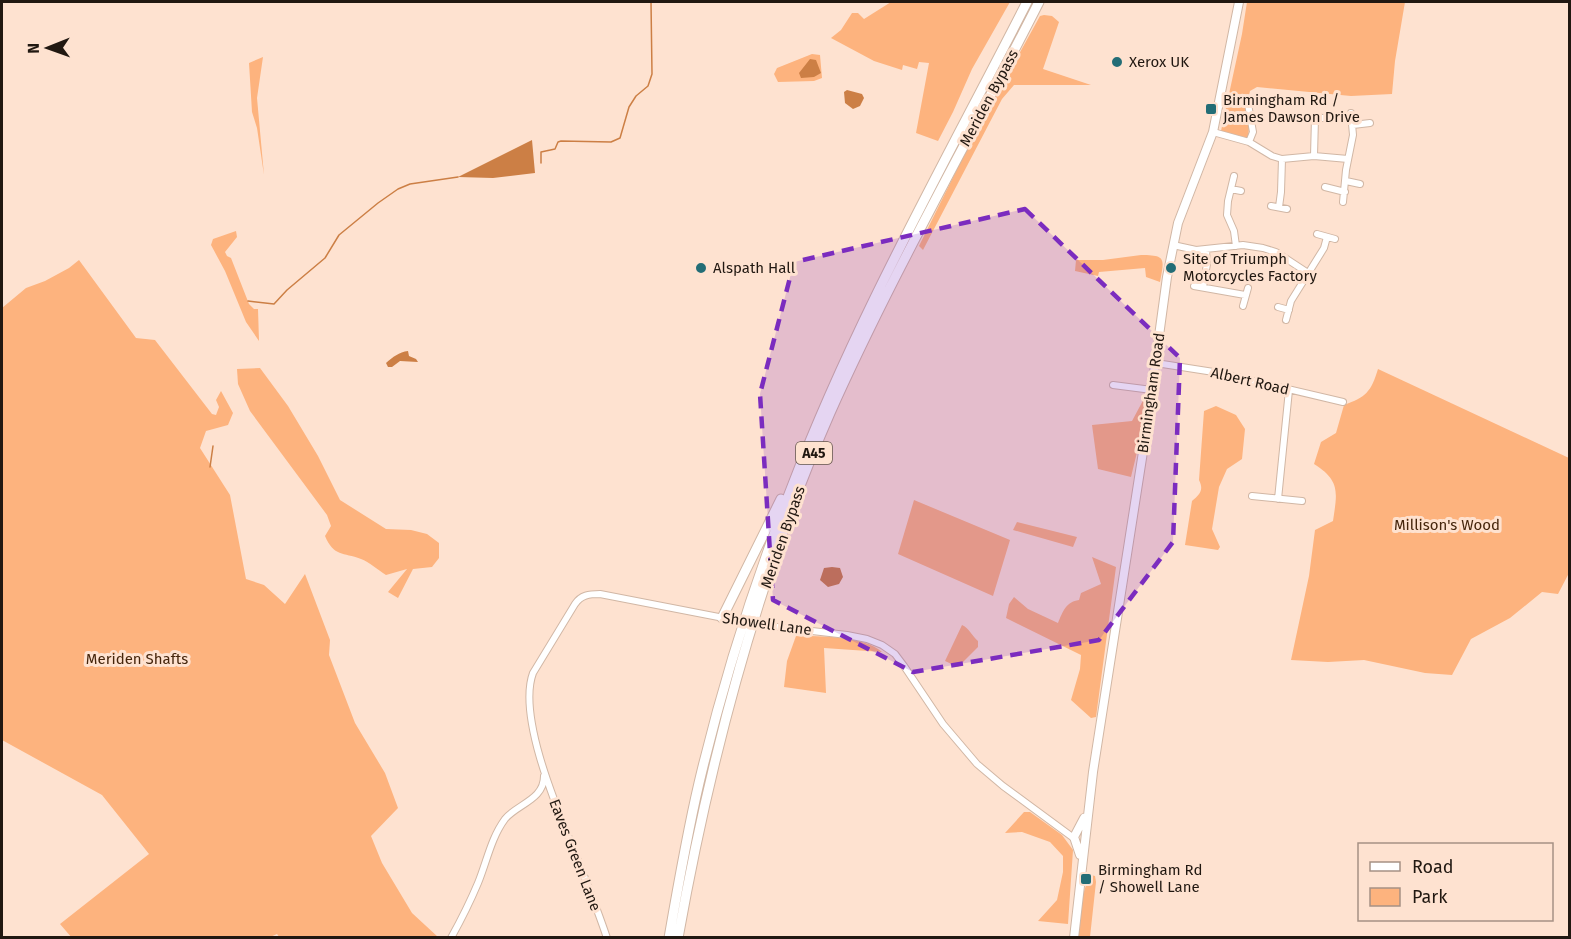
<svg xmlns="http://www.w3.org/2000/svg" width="1571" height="939" viewBox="0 0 1571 939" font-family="'Fira Sans',sans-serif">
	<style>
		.green { fill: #fdb37e }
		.water { fill: #cc7f45 }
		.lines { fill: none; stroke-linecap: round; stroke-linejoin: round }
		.stream { stroke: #cc7f45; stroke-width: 1.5 }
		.minor-casing { stroke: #d1b7a5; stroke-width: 8 }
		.major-casing { stroke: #d1b7a5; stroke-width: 10 }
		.highway-casing { stroke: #d1b7a5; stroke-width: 11 }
		.minor { stroke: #fff; stroke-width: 6 }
		.major { stroke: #fff; stroke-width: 8 }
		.highway { stroke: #fff; stroke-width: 9 }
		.minor-bridge-casing { stroke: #d1b7a5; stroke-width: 8; stroke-linecap: butt }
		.minor-bridge { stroke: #fff; stroke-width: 6 }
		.marked { fill: #7b2cbf; fill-opacity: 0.2; stroke: #7b2cbf; stroke-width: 4.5; stroke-dasharray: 12 8; stroke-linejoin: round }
		.poi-dot { fill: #236d76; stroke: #fee2d0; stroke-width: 2 }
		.labels { text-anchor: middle; stroke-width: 6; stroke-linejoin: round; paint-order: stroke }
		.shield { fill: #fee2d0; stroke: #63554a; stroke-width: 1.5 }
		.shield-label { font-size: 14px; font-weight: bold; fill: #211811 }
		.poi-label { font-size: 15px; fill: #211811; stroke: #fee2d0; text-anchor: start }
		.street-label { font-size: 15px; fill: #211811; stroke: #fee2d0 }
		.park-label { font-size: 15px; fill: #45250c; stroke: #fee2d0 }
	</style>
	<rect width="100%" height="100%" fill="#fee2d0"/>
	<path class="green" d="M891 2H1010L972 69 953 112 938 141 916 133 929 63 919 62 917 69 903 65 902 70 874 61 831 38 841 30 852 13H858L864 19Z
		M1247 2H1405L1395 61 1392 94 1351 96 1257 87 1250 91 1246 108 1249 128 1248 138 1221 131 1242 34Z
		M1044 15 1052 16 1059 22 1043 69 1091 85H1014L1002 99 923 250 919 246 970 143 1040 16Z
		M812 54 820 55 822 78 814 81 778 82 774 74 777 68Z
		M263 57 257 98 264 175 257 128 252 112 249 63Z
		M236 231 237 237 225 252 227 256 231 258 249 304 254 309H258L259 341 246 322 225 271 211 245 213 239Z
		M1141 255C1167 255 1164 259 1160 282L1146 277 1145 268 1099 272 1098 276 1075 271 1076 260H1103Z
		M79 260 136 338 155 340 212 414 216 415 219 407 216 400 221 391 233 413 228 425 206 431 200 448 230 495 246 579 264 585 285 604 305 574 330 640 329 655 355 723 385 773 398 808 371 836 382 863 412 913 438 937 280 938 277 934 268 938H72L60 924 149 854 102 795 2 740V308L26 288 45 281 69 268Z
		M260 368 288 406 318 456 340 500 386 529 411 530 427 534 439 543V558L432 567 413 569 398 598 388 592 407 569 386 575C378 570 369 562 361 559 343 552 334 557 325 536L331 526 327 515 250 411 238 384 237 369Z
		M1378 369 1569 458V573L1558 594 1542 592 1510 618 1471 639 1452 675 1425 673 1364 660 1328 662 1291 660 1309 576 1315 530 1333 521C1337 493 1341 481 1314 464L1321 442 1336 433 1344 405C1366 397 1371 392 1378 369Z
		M1147 393 1139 444 1131 477 1098 469 1092 425 1132 421Z
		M1216 406 1236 415 1245 429 1242 459 1227 469 1219 487 1212 529 1220 547 1218 550 1185 545 1192 501C1200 494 1204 490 1199 480L1204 411Z
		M914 500 1010 540 993 596 898 554Z
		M1017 522 1077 537 1073 547 1013 530Z
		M1092 557 1116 567 1096 717 1091 718 1071 700 1080 669 1081 655 1006 618 1009 604 1014 597 1028 609 1058 623C1063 611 1066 602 1079 600L1081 593 1101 584Z
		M962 625C969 628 972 636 978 641V647L958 667 945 661Z
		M796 636C818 636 865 636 882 652L824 648 826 693 784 687 787 661Z
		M1024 812H1030L1062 835 1073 850 1068 924 1038 921 1057 900 1063 872V856L1050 842 1022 832 1005 833Z
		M1091 875 1095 876 1096 882 1090 937 1078 938C1080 917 1080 893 1091 875Z"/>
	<path class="water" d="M810 59 816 60 821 73 814 77 801 78 799 73Z
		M847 90 862 94 864 98 860 106 853 109 845 103 844 92Z
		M532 140 535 173 493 178 458 177Z
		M408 351 409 356 416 359 418 362 400 361 392 367H388L386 363C393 357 399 352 408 351Z
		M832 567 840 568 843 577 839 584 828 587 820 580 824 568Z"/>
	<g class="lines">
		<path class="stream" d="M541 163V152L555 149 558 142 561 141 611 142 620 138 629 107 636 96 648 86 652 74 651 2
			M248 301 274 304 287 290 325 258 339 235 378 203 398 189 410 184 458 177
			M210 467 213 446"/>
		<g class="minor-casing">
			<path id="minor" d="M1248 104 1253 132 1249 142
				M1283 117 1305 116 1323 118
				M1353 125 1370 123
				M1213 132 1249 142 1272 156 1282 159 1314 156 1348 159
				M1314 156 1315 118
				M1234 176 1228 201 1227 215 1234 231 1236 246
				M1346 181 1360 184
				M1325 187 1345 192
				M1231 189 1241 191
				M1343 202 1346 170 1353 135 1351 113
				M1271 206 1287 209
				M1279 207 1281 192 1282 159
				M1317 234 1335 239
				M1173 245 1196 250 1243 245 1263 248 1276 252 1308 273
				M1194 286 1245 295
				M1203 287 1207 264 1206 250
				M1243 306 1248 288
				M1278 307 1289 310
				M1286 320 1291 301 1324 248 1327 237
				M1156 363 1220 373 1343 402
				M1113 385 1152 390
				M1252 496 1302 501
				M1278 499 1289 390
				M760 625 847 635 867 639 882 645 895 654 904 666 943 724 977 764 1003 786 1075 839
				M451 938C461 920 470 902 478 883 487 861 491 838 505 819 517 804 544 800 544 776
				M607 938C599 914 590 891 581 868 563 822 516 719 533 673L575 604C581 595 589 594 600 594L734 620"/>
		</g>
		<g class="major-casing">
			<path id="major" d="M1080 855 1074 837 1084 818
				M1074 938 1093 772 1145 439 1167 277 1178 223 1213 132 1239 2"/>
		</g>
		<g class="highway-casing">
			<path id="highway" d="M722 618 781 499
				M669 938C678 886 687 834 699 783 723 682 755 581 793 484 857 317 946 161 1027 2
				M678 938C710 759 757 580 830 413 893 272 970 138 1039 2"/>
		</g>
		<use href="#minor" class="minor"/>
		<use href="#major" class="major"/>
		<use href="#highway" class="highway"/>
		<g class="minor-bridge-casing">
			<path id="minor-bridge" d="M734 620 760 625"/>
		</g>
		<use href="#minor-bridge" class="minor-bridge"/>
	</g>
	<path class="marked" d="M1025 209 1180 358 1173 542 1099 640 913 672 773 600 760 394 794 262Z"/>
	<g class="poi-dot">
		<circle cx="1117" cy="62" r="6"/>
		<rect x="1205" y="103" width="12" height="12" rx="3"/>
		<circle cx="701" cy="268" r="6"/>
		<circle cx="1171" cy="268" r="6"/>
		<rect x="1080" y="873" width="12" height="12" rx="3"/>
	</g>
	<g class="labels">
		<rect class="shield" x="796" y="442" width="36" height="22" rx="4.5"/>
		<g class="shield-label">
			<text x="814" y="458">A45</text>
		</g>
		<g class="poi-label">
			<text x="1129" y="67">Xerox UK</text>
			<text x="1223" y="105">Birmingham Rd /<tspan x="1223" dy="17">James Dawson Drive</tspan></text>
			<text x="1183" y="264">Site of Triumph<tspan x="1183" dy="17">Motorcycles Factory</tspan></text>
			<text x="713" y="273">Alspath Hall</text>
			<text x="1098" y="875">Birmingham Rd<tspan x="1098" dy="17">/ Showell Lane</tspan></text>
		</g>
		<g class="street-label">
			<text transform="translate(989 98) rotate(-62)" y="5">Meriden Bypass</text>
			<text transform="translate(1250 381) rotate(13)" y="5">Albert Road</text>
			<text transform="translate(1151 393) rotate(-82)" y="5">Birmingham Road</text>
			<text transform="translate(783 537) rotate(-71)" y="5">Meriden Bypass</text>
			<text transform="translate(767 624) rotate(8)" y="5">Showell Lane</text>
			<text transform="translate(575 855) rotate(69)" y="5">Eaves Green Lane</text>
		</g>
		<g class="park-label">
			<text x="1447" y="530">Millison's Wood</text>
			<text x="137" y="664">Meriden Shafts</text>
		</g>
	</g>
	<rect width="1571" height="939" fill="none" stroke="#211811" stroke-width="6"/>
	<rect x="1358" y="843" width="195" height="78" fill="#fee2d0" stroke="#a69184" stroke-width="1.5"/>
	<rect x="1370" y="862" width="30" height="9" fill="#ffffff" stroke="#a69184" stroke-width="1.5"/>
	<text x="1412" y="873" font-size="18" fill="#211811">Road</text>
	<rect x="1370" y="888" width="30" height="18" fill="#fdb37e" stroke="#a69184" stroke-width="1.5"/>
	<text x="1412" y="903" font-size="18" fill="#211811">Park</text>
	<g transform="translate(48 48) rotate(269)" stroke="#fee2d0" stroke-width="4.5" paint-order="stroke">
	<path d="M0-4.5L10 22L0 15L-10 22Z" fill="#211811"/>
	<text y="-9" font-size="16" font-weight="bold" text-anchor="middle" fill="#211811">N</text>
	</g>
</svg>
